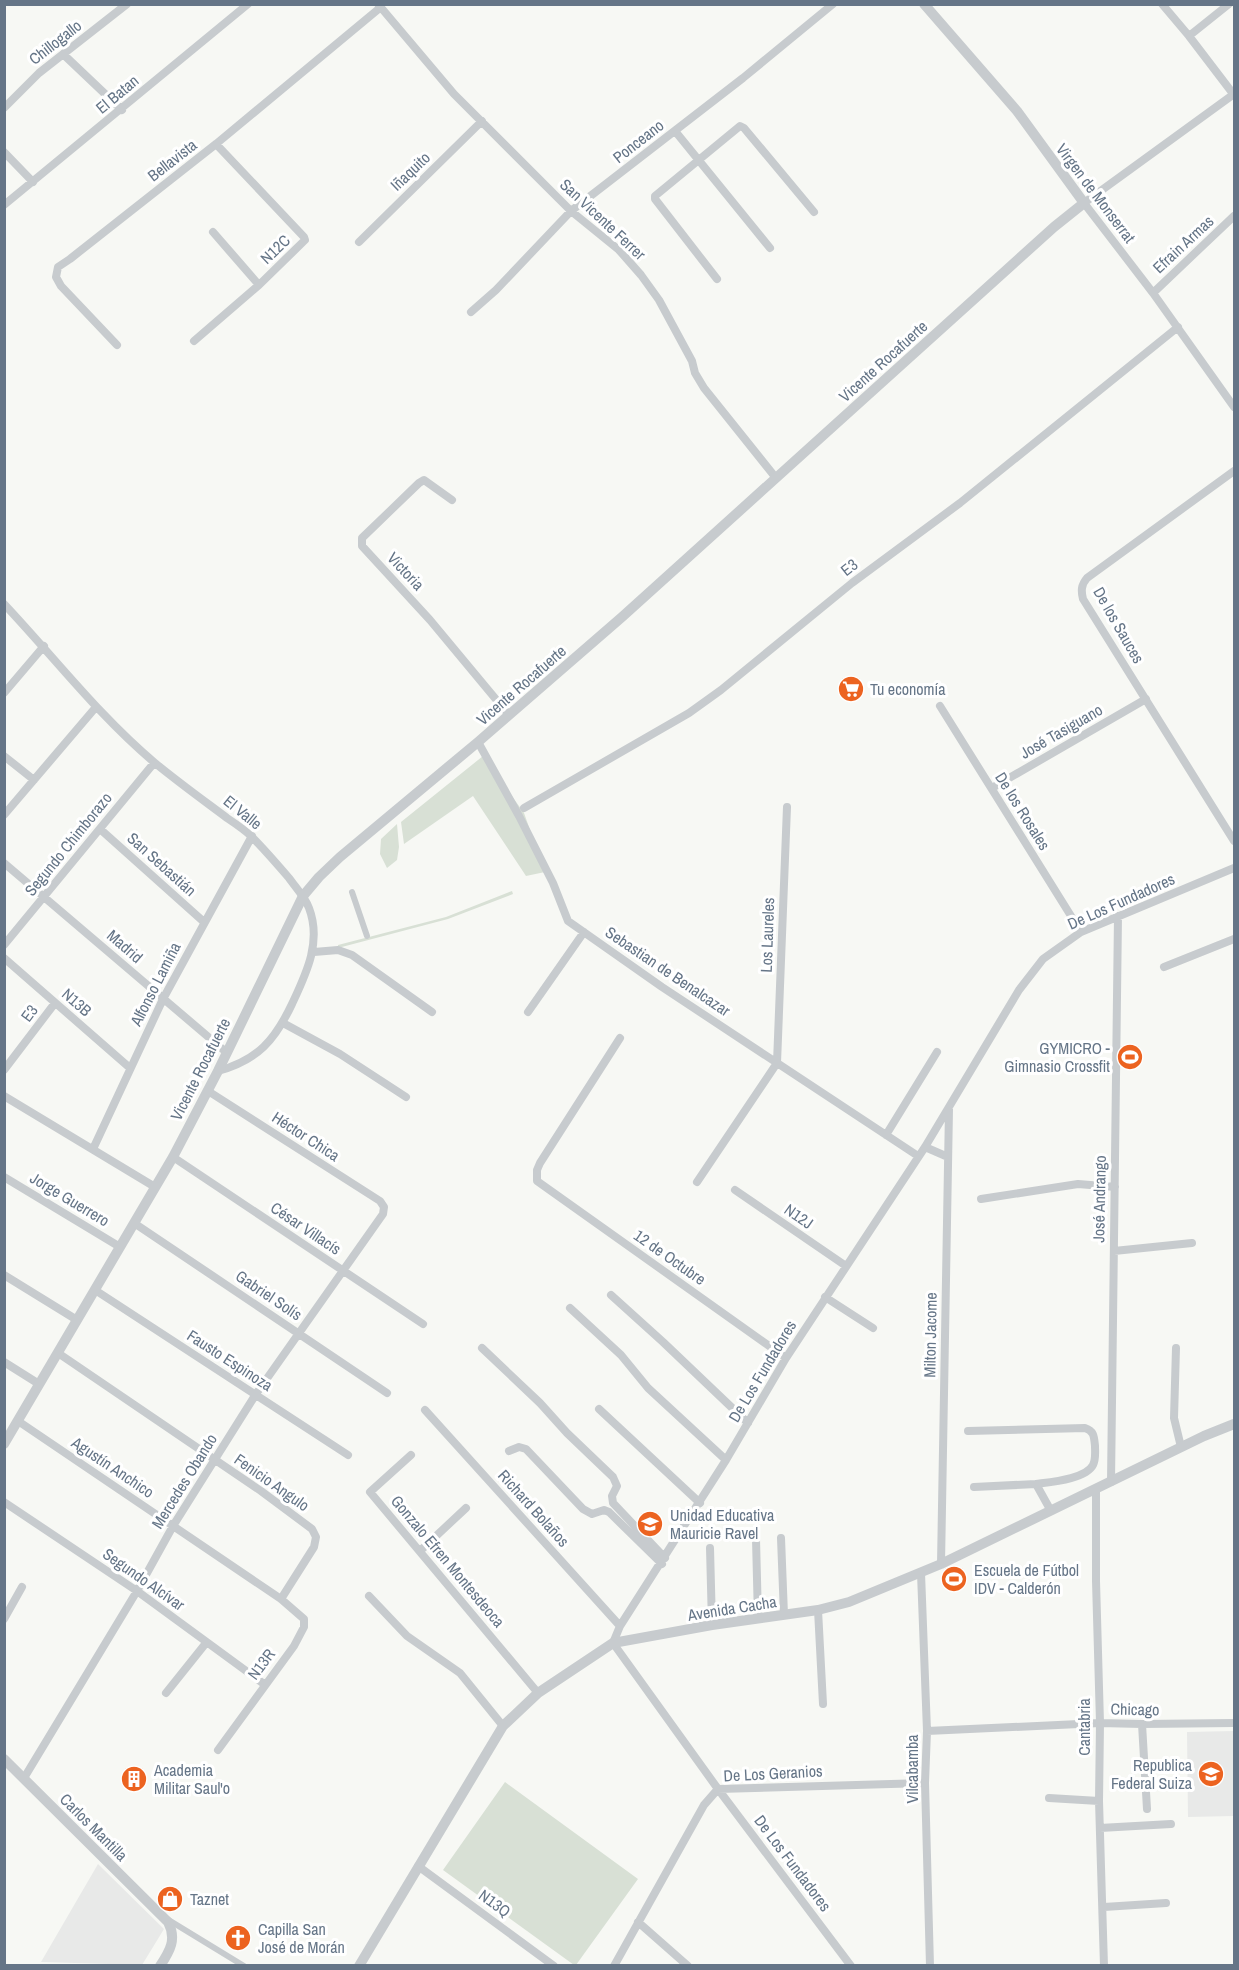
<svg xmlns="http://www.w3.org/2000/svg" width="1239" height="1970" viewBox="0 0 1239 1970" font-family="'Archivo Narrow',sans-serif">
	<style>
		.built { fill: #e8e9e8 }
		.green { fill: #d8e0d5 }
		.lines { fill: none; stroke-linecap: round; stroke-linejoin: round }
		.pedestrian { stroke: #c7cbce; stroke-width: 6 }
		.minor { stroke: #c7cbce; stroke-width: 8 }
		.tertiary { stroke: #c7cbce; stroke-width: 10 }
		.labels { text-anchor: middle; stroke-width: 6; stroke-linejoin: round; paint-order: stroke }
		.street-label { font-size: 16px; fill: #657587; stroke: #fff }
		.poi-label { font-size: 16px; fill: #657587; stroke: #fff; text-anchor: start }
	</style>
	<rect width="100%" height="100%" fill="#f7f8f4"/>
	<path class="built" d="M1234 1731V1816L1188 1817 1187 1732Z
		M98 1864 164 1929 142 1965 41 1962Z"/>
	<path class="green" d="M483 756 524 813 545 872 526 876 473 796 404 844 401 822Z
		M397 824 399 847 397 860 387 868 380 854 381 839Z
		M512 891 513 894 448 919 338 948V945L446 917Z
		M505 1782 638 1879 576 1965H574L443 1870Z"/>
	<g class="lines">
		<path class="pedestrian" d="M352 892 367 936
			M167 1919 244 1966"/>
		<path class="minor" d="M378 4 454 94 571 211 619 250 641 275 659 300 692 361 695 373 704 388 776 478
			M1162 4 1189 36 1229 4
			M1189 36 1234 95
			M63 54 122 110
			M1234 94 1084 203 1153 293 1234 407
			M4 108 39 73 127 4
			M675 131 770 248
			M4 152 33 182
			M4 205 248 4
			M213 232 259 285
			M359 242 482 121
			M717 279 655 199V196L740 126 744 128 814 212
			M1153 293 1234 216
			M471 312 496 290 571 211 743 78 833 4
			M194 341 259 285 305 240 304 237 216 144
			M117 345 61 286 56 277 58 267 70 259 216 144 381 7
			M1234 471 1087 578C1081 585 1081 591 1083 599L1234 841
			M452 500 424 480 419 483 362 538V546L430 620 509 715
			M4 604C54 657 99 716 155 763 178 782 203 800 227 818 236 824 245 830 252 837 265 850 277 864 289 878 296 888 305 897 309 908 322 942 306 974 292 1004 275 1040 258 1060 218 1071
			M4 693 44 646
			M940 706 1081 932
			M478 742 519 816 553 883 568 921 662 987 918 1156
			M4 756 34 780
			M992 788 1146 699
			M524 808 689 713 721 690 852 583 960 503 1178 327
			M4 815 96 707
			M100 829 204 922
			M4 863 226 1052
			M4 945 154 763
			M314 952 338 950 352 955 432 1012
			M4 958 130 1068
			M1164 967 1234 939
			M528 1012 584 932
			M283 1023 340 1054 406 1097
			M620 1038 540 1163 537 1170V1181L786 1358
			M4 1070 55 1003
			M4 1096 155 1187
			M886 1135 937 1052
			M925 1147 948 1157
			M93 1149 163 999 252 836
			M173 1157 423 1324
			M4 1177 120 1247
			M697 1182 777 1063 787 807
			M735 1190 846 1266
			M981 1199 1078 1184 1115 1187
			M134 1223 387 1393
			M1114 1251 1192 1243
			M4 1275 77 1320
			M95 1290 348 1455
			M611 1295 663 1342 748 1423
			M825 1297 873 1328
			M570 1308 621 1355 648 1388 726 1460
			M482 1348 540 1403 567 1433 613 1477 617 1486 612 1496 613 1503 665 1558
			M1176 1348 1174 1418 1181 1447
			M58 1353 261 1491 312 1529 316 1537 314 1547 281 1599
			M4 1362 39 1384
			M599 1409 700 1503
			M425 1410 620 1626
			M18 1421 281 1599 304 1619V1627L294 1646 218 1750
			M968 1431 1085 1428C1094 1431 1094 1436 1095 1446 1095 1452 1096 1459 1093 1465 1086 1479 1050 1482 1036 1484L1051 1511
			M509 1451 519 1447 526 1449 583 1509 592 1514 604 1510 609 1512 662 1564
			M411 1455 370 1492 538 1693
			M1111 1482 1118 916
			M974 1487 1036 1484
			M1096 1489V1581L1100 1723 1099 1801 1104 1966
			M4 1502 137 1591 264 1684
			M781 1538 784 1615
			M756 1539 758 1619
			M710 1548 712 1625
			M420 1551 466 1508
			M941 1564 949 1109
			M921 1573 927 1731 925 1783 930 1966
			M369 1596 407 1636 460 1673 503 1726
			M818 1610 823 1704
			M4 1619 22 1587
			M166 1693 206 1643
			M1142 1724 1147 1809
			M927 1731 1100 1723 1142 1724 1234 1723
			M24 1778 137 1591 173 1526 256 1394 383 1214 384 1207 380 1201 208 1091
			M1049 1798 1099 1801
			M1100 1828 1171 1824
			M418 1866 554 1966
			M1104 1907 1166 1903
			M638 1922 688 1966
			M614 1966 704 1805 718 1789 925 1783
			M851 1966 718 1789 613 1643 620 1626 726 1460 786 1358 925 1147 1019 990 1043 959 1081 932 1234 868"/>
		<path class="tertiary" d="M4 1444 173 1157 218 1071 303 896 319 877 340 857 478 742 622 617 1054 227 1084 203 1017 111 924 4
			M4 1759 168 1922C177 1939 170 1951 160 1966
			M359 1966 503 1726 538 1693 613 1643 712 1625 818 1610 849 1602 941 1564 1204 1436 1234 1424"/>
	</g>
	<defs>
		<g id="supermarket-disc" transform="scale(1.35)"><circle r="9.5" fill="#ec6320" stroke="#fff"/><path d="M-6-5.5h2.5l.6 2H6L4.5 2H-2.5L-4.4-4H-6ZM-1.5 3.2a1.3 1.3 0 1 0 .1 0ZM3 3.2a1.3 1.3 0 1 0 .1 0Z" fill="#fff"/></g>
		<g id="stadium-disc" transform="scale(1.35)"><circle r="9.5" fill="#ec6320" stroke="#fff"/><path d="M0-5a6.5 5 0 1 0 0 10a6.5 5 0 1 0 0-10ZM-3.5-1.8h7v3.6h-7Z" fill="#fff"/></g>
		<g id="school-disc" transform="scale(1.35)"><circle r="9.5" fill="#ec6320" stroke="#fff"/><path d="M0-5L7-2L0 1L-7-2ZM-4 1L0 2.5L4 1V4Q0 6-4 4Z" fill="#fff"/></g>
		<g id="building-disc" transform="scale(1.35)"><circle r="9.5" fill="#ec6320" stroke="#fff"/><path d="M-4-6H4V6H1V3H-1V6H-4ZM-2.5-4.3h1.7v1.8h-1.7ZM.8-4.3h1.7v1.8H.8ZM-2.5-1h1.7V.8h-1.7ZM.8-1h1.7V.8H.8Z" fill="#fff"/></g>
		<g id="shop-disc" transform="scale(1.35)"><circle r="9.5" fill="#ec6320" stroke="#fff"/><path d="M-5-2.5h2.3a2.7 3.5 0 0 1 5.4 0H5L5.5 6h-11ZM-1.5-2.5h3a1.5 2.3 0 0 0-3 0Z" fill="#fff"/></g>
		<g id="church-disc" transform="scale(1.35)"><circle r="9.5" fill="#ec6320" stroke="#fff"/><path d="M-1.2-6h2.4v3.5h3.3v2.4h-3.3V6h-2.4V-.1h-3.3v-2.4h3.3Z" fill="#fff"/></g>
	</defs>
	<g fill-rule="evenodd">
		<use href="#supermarket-disc" x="851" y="689"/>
		<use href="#stadium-disc" x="1130" y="1057"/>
		<use href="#school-disc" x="650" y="1524"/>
		<use href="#stadium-disc" x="954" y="1579"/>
		<use href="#school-disc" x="1211" y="1774"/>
		<use href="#building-disc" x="134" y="1779"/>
		<use href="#shop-disc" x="170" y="1899"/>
		<use href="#church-disc" x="238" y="1938"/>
	</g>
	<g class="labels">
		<g class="street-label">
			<text transform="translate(55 42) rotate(-38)" y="6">Chillogallo</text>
			<text transform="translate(117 94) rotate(-40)" y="6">El Batan</text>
			<text transform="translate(638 141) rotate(-38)" y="6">Ponceano</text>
			<text transform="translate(172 160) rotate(-38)" y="6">Bellavista</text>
			<text transform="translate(410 171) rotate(-44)" y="6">Iñaquito</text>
			<text transform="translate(1096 193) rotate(53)" y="6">Virgen de Monserrat</text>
			<text transform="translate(603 219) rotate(43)" y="6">San Vicente Ferrer</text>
			<text transform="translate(1183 244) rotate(-43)" y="6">Efrain Armas</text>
			<text transform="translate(275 249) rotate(-44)" y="6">N12C</text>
			<text transform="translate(883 361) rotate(-42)" y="6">Vicente Rocafuerte</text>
			<text transform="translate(849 567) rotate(-38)" y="6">E3</text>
			<text transform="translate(406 571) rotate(47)" y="6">Victoria</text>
			<text transform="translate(1119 625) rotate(60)" y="6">De los Sauces</text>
			<text transform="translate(521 685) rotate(-41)" y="6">Vicente Rocafuerte</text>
			<text transform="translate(1061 731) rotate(-30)" y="6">José Tasiguano</text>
			<text transform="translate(1023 811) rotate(58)" y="6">De los Rosales</text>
			<text transform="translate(243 812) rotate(39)" y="6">El Valle</text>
			<text transform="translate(68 844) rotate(-51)" y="6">Segundo Chimborazo</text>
			<text transform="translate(162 864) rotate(42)" y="6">San Sebastián</text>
			<text transform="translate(1121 901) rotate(-24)" y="6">De Los Fundadores</text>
			<text transform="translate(767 935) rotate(-88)" y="6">Los Laureles</text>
			<text transform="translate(125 946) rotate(41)" y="6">Madrid</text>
			<text transform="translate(668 971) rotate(34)" y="6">Sebastian de Benalcazar</text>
			<text transform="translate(155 984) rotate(-63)" y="6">Alfonso Lamiña</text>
			<text transform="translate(77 1002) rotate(41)" y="6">N13B</text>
			<text transform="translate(29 1013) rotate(-53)" y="6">E3</text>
			<text transform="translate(200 1069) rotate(-63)" y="6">Vicente Rocafuerte</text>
			<text transform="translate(306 1136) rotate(33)" y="6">Héctor Chica</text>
			<text transform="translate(70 1199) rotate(31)" y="6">Jorge Guerrero</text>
			<text transform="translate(1099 1199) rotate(-89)" y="6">José Andrango</text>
			<text transform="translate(799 1216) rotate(35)" y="6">N12J</text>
			<text transform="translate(306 1228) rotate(34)" y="6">César Villacís</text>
			<text transform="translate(670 1257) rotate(35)" y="6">12 de Octubre</text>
			<text transform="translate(269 1295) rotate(34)" y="6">Gabriel Solís</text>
			<text transform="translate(930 1335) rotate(-89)" y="6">Milton Jacome</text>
			<text transform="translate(230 1360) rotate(33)" y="6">Fausto Espinoza</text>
			<text transform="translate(762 1371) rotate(-59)" y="6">De Los Fundadores</text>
			<text transform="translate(113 1467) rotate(34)" y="6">Agustín Anchico</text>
			<text transform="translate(184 1481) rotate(-58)" y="6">Mercedes Obando</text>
			<text transform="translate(272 1482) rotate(35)" y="6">Fenicio Angulo</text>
			<text transform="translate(534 1508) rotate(48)" y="6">Richard Bolaños</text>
			<text transform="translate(448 1561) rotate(50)" y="6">Gonzalo Efren Montesdeoca</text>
			<text transform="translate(144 1579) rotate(35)" y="6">Segundo Alcívar</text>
			<text transform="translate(732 1608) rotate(-9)" y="6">Avenida Cacha</text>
			<text transform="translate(261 1664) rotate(-53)" y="6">N13R</text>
			<text transform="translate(1135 1709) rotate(1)" y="6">Chicago</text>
			<text transform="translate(1084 1727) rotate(-90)" y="6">Cantabria</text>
			<text transform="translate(912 1769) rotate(-90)" y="6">Vilcabamba</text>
			<text transform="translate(773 1773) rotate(-3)" y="6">De Los Geranios</text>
			<text transform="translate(94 1827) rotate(45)" y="6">Carlos Mantilla</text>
			<text transform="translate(793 1863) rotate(53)" y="6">De Los Fundadores</text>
			<text transform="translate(495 1903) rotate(36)" y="6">N13Q</text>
		</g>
		<g class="poi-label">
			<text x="870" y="695">Tu economía</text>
			<text x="1110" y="1054" text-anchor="end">GYMICRO -<tspan x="1110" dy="18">Gimnasio Crossfit</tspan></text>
			<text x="670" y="1521">Unidad Educativa<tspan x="670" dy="18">Mauricie Ravel</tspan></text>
			<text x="974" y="1576">Escuela de Fútbol<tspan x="974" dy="18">IDV - Calderón</tspan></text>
			<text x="1192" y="1771" text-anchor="end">Republica<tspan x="1192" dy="18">Federal Suiza</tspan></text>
			<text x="154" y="1776">Academia<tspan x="154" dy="18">Militar Saul'o</tspan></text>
			<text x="190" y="1905">Taznet</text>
			<text x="258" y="1935">Capilla San<tspan x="258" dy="18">José de Morán</tspan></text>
		</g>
	</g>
	<rect width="1239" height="1970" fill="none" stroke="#657587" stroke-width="12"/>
</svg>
